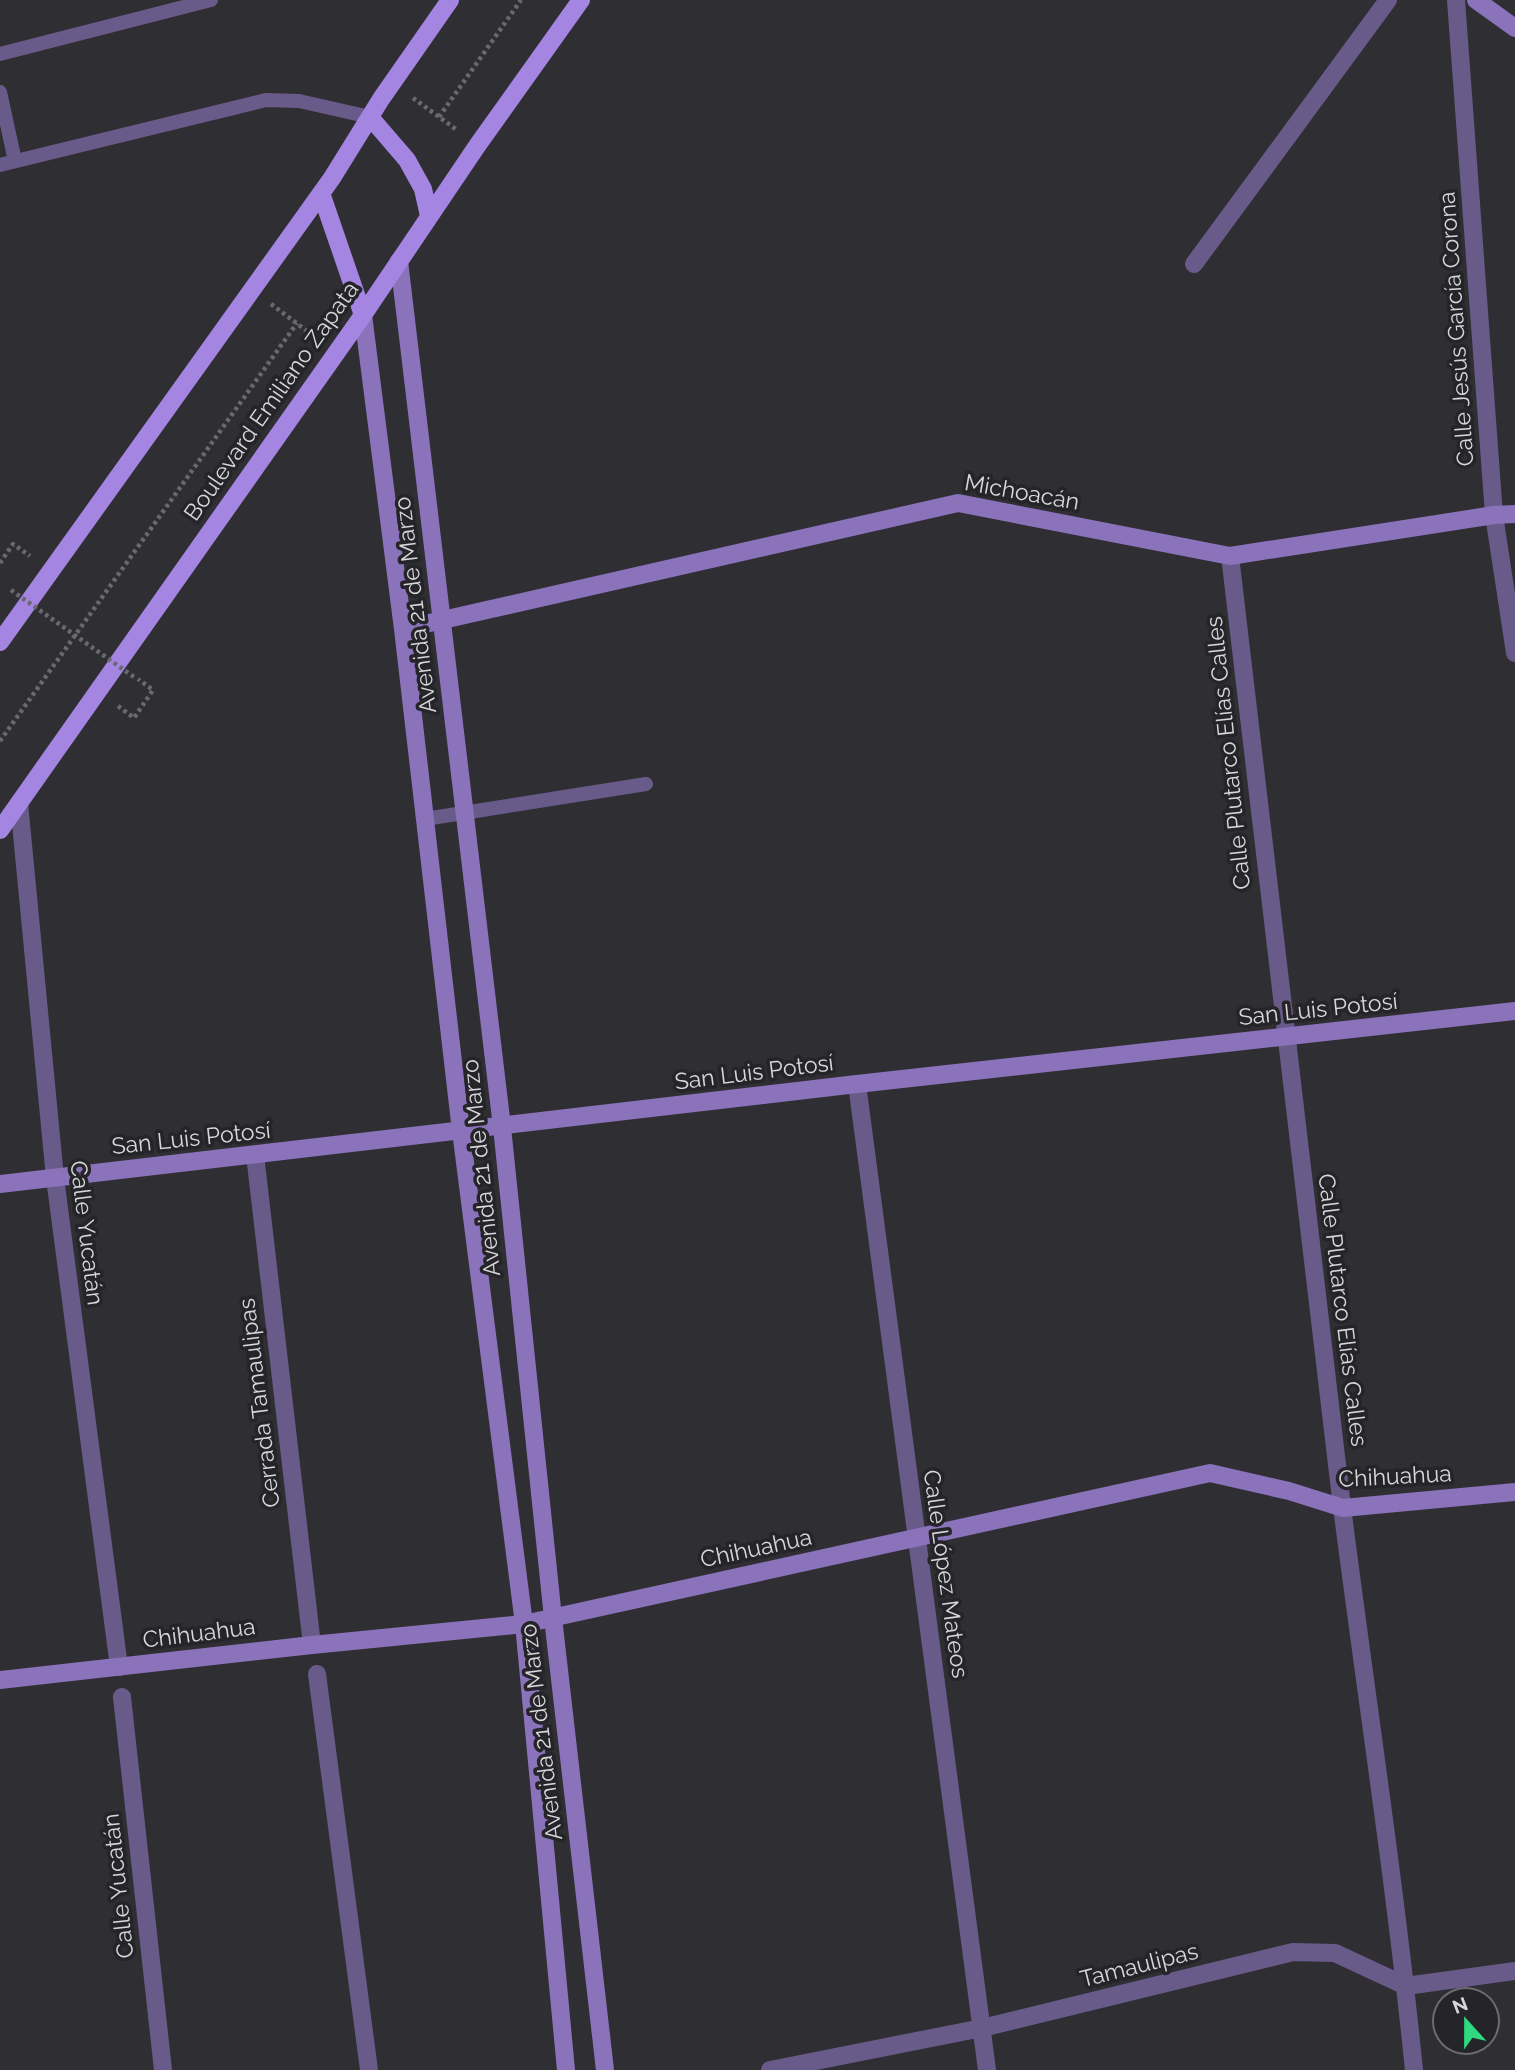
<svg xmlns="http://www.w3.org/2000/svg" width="1515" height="2070" viewBox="0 0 1515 2070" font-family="Raleway,sans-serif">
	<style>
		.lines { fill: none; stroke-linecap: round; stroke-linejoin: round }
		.path { stroke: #6a696d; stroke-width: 4.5; stroke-dasharray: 3.5 3.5; stroke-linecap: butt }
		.lane { stroke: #695b89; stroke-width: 14 }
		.street { stroke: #695b89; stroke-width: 18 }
		.secondary { stroke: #8a73bb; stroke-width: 18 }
		.primary { stroke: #a485e2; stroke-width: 18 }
		.path-bridge { stroke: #6a696d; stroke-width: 4.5; stroke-dasharray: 3.5 3.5; stroke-linecap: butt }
		.labels { text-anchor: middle; stroke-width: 7; stroke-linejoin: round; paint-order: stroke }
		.street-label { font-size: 23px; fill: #d7d6da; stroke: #252429 }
	</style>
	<rect width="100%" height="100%" fill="#2f2e33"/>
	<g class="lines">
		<path class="path" d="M413 98 457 130
			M439 117 521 0
			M271 304 315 337
			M0 563 13 544 30 556
			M118 706 134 718 153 690 138 679
			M0 741 297 323"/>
		<path class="lane" d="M0 54 211 0
			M0 92 15 161
			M0 165 266 100 299 101 370 117
			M425 819 646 784"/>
		<path class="street" d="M1456 0 1494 515 1515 653
			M1194 264 1388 0
			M1230 556C1266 873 1302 1190 1342 1507 1366 1695 1395 1882 1414 2070
			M19 803 55 1178 119 1667
			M857 1084 987 2070
			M255 1155 312 1645
			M317 1674 369 2070
			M122 1697 163 2070
			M770 2070 982 2028 1293 1952 1335 1953 1406 1986 1515 1971"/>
		<path class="secondary" d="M1476 0 1515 28
			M399 261 502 1127 553 1618 605 2070
			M363 315 403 629 461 1131 524 1624 566 2070
			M403 629 958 503 1230 556 1494 515 1515 514
			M0 1184 857 1084 1515 1011
			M0 1680 312 1645 524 1624 1210 1473 1289 1491 1343 1508 1515 1492"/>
		<path class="primary" d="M370 117 407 160 423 189 429 216
			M321 193 363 315
			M0 642 332 178 381 99 450 0
			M0 830 363 315 477 146 581 0"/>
		<path class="path-bridge" d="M11 590 134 677"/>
	</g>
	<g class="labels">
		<g class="street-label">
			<text transform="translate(1456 329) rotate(-94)" y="8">Calle Jesús García Corona</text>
			<text transform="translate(271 401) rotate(-55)" y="8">Boulevard Emiliano Zapata</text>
			<text transform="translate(1022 492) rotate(10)" y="8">Michoacán</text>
			<text transform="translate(415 605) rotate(-97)" y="8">Avenida 21 de Marzo</text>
			<text transform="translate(1228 753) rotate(-96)" y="8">Calle Plutarco Elías Calles</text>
			<text transform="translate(1318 1009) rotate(-6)" y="8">San Luis Potosí</text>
			<text transform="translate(754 1072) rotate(-7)" y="8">San Luis Potosí</text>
			<text transform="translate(191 1138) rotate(-6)" y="8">San Luis Potosí</text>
			<text transform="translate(481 1168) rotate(-96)" y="8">Avenida 21 de Marzo</text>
			<text transform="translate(87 1233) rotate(83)" y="8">Calle Yucatán</text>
			<text transform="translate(1343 1310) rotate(83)" y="8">Calle Plutarco Elías Calles</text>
			<text transform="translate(259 1403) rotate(-97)" y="8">Cerrada Tamaulipas</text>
			<text transform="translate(1395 1476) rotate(-3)" y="8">Chihuahua</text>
			<text transform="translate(756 1548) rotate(-12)" y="8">Chihuahua</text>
			<text transform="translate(946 1574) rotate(82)" y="8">Calle López Mateos</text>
			<text transform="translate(199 1633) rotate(-7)" y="8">Chihuahua</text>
			<text transform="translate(541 1732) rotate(-97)" y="8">Avenida 21 de Marzo</text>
			<text transform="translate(118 1886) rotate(-96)" y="8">Calle Yucatán</text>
			<text transform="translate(1139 1965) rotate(-14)" y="8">Tamaulipas</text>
		</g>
	</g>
	<g transform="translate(1466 2021) rotate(339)"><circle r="33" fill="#252429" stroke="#6c6b70" stroke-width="2"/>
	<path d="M0-5L12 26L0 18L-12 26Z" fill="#30d882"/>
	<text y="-10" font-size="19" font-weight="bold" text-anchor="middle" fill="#d7d6da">N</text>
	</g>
</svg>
